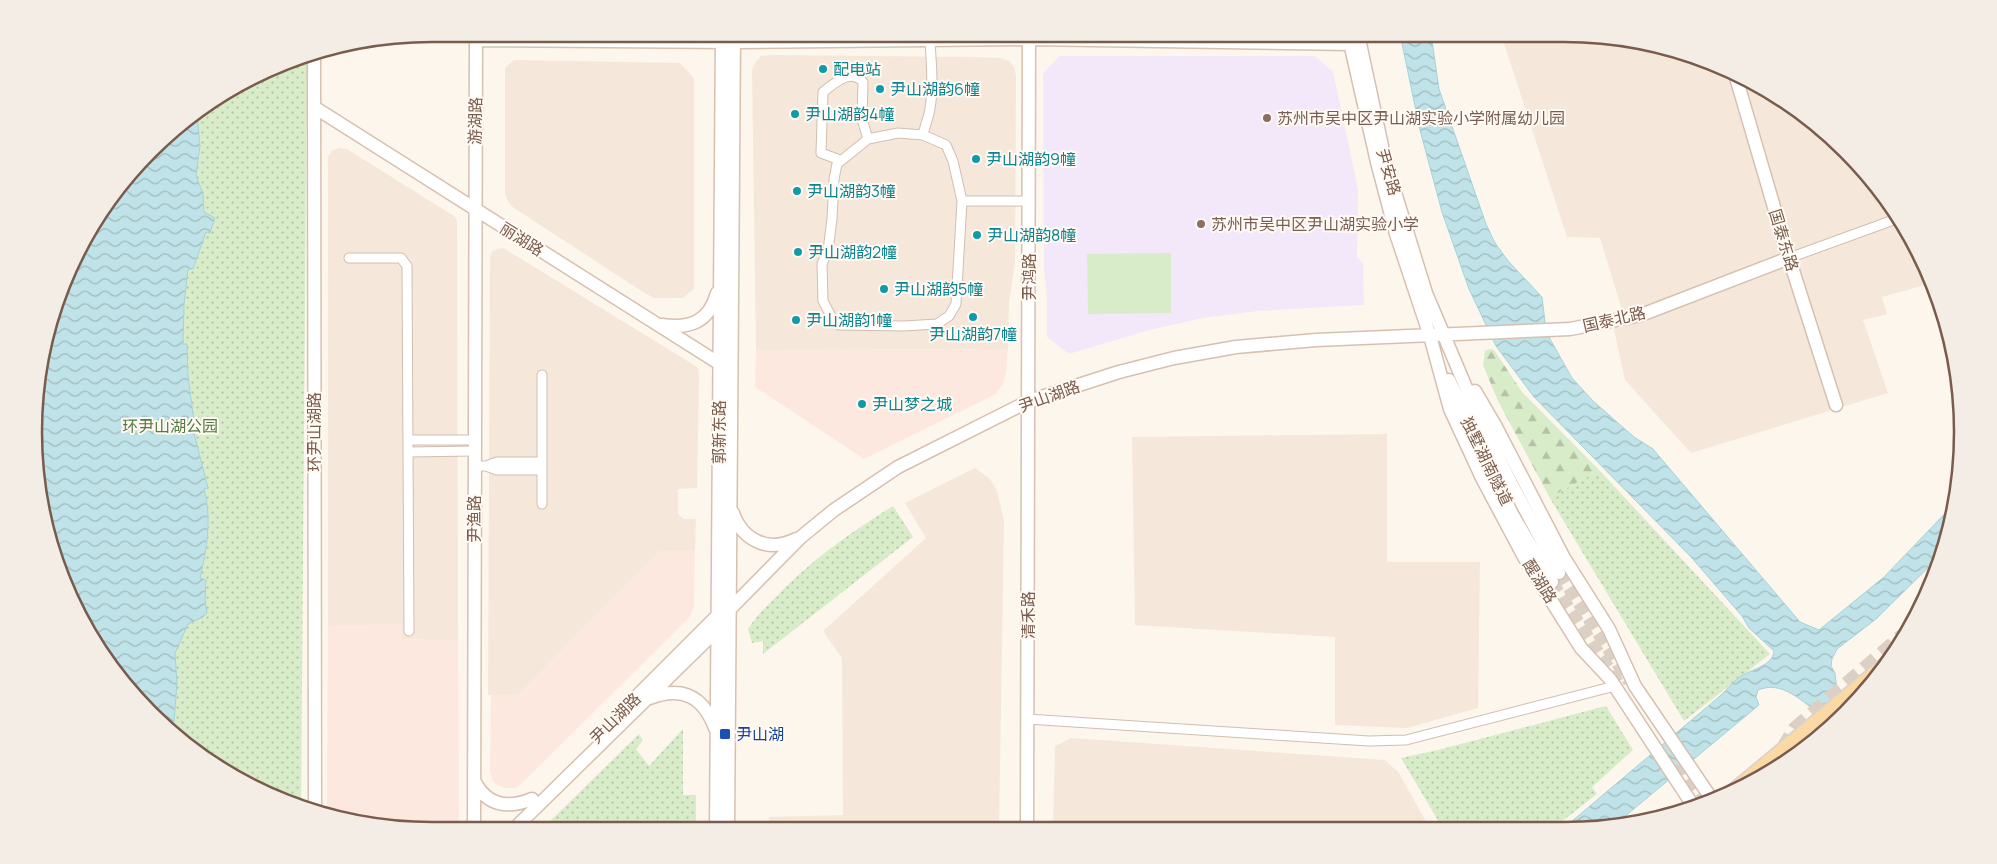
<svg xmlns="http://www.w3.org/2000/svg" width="1997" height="864" viewBox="0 0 1997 864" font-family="Manrope,'Noto Sans SC',sans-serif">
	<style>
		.residential { fill: #f5e8da }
		.commercial { fill: #fde8e0 }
		.education { fill: #f3e8fa }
		.green { fill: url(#green-dots) }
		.forest { fill: url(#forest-firs) }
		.pitch { fill: #d8ecc9 }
		.water { fill: url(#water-waves); stroke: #a5d3da }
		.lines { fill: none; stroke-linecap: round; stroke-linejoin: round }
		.secondary-tunnel { stroke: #dcd0c4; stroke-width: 12; stroke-dasharray: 12 6; stroke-linecap: butt }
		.primary-tunnel { stroke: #dcd0c4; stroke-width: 15; stroke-dasharray: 15 8; stroke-linecap: butt }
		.street-casing { stroke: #d1beb0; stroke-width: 11 }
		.secondary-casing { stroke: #d6c0b0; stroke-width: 15 }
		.primary-casing { stroke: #dad1cd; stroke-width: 18 }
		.street { stroke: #fff; stroke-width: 9 }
		.secondary { stroke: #fff; stroke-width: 12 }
		.primary { stroke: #fbd9a5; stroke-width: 15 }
		.culture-dot { fill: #0f9aa8; stroke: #fffaf3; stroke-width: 2 }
		.education-dot { fill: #8d6e63; stroke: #fffaf3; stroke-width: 2 }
		.transit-dot { fill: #1a4fb4; stroke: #fffaf3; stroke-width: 2 }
		.labels { text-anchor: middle; stroke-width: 4; stroke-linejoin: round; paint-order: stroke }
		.culture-label { font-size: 16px; fill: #0d838f; stroke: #fffaf3; text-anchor: start }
		.education-label { font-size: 16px; fill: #785e54; stroke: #fffaf3; text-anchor: start }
		.street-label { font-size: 16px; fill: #7a5c4d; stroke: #fffaf3 }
		.park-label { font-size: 16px; fill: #537a41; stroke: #fffaf3 }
		.transit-label { font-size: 16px; fill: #164399; stroke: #fffaf3; text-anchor: start }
		.rim { fill: none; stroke: #7a5c4d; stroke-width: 2.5 }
	</style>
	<defs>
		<pattern id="green-dots" width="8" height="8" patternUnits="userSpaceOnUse" patternTransform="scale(1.25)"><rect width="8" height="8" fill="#d8ecc9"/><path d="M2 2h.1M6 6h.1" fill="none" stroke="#b4c2a5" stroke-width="1.8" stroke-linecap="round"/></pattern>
		<pattern id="forest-firs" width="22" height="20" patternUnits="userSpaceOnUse" patternTransform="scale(1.25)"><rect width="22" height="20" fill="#d8ecc9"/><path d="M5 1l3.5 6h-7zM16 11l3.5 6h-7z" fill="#b4c2a5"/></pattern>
		<pattern id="water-waves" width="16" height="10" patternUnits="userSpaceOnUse" patternTransform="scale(1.25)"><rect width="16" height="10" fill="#bfe3e8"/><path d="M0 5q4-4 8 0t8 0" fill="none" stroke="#a0bbbe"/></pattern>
	</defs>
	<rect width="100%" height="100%" fill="#fdf6ec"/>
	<path class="residential" d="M1501 34H1565L1693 55 1764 87 1828 133 1881 190 1922 256 1932 283 1882 297 1887 314 1863 320 1888 393 1691 453 1625 380 1611 316 1623 313 1600 238 1567 237Z
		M771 55 975 57 1000 58 1009 61 1014 67 1016 76 1015 262 1009 303 1008 349 756 350 752 70 756 61 761 56Z
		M514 60 680 63 694 78V289L683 298H654L643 292 511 206 505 195V68Z
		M339 148 347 149 454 216 457 220 458 641 402 639V625L328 626V157L332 151Z
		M502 248 505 249 694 365 698 368 699 377 697 488 678 489V514L684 519H696L695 551H659L518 695H488L490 258 492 251Z
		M1387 434V562H1480L1478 708 1407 728 1335 725V637L1135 625 1132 437Z
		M975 468 990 479 997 491 1004 521 999 829H769V817L843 815 842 658 823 631 926 538 905 503Z
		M1071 738 1385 760 1399 773 1429 827 1053 828 1055 746Z"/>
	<path class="commercial" d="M1008 349 1006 372 1003 384 996 394 864 459 755 387 756 350Z
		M659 551H695L694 607 689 618 520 785 516 788H505L496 784 492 780 490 771 491 695H518Z
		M402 624V639L458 641 459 830H432L327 813 328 626Z"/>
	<path class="education" d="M1059 56H1315L1333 72 1353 165 1358 191 1357 257 1363 264 1364 305 1258 311 1203 318 1149 330 1069 354 1047 337V296L1044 269 1043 74Z"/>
	<path class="green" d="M307 54 301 808 233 777 170 732 87 631 41 509 34 432 41 355 87 233 170 132 233 87Z
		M1599 470 1770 654 1684 721 1551 500V497Z
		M893 506 913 537 763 654V641L752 643 748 629C756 616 767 606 778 595 814 558 850 533 893 506Z
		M1606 706 1633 750 1592 787 1597 794 1555 827H1442L1401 758 1438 750Z
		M683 729V795H696V829L541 830 639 734 643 740 636 749 649 766Z"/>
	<path class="forest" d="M1490 349 1494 350 1522 392 1599 470 1551 497V500L1498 401 1483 365 1485 351Z"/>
	<path class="pitch" d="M1171 253V313L1088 314 1087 254Z"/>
	<path class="water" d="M1400 34H1431L1439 89 1486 224 1495 243 1509 262 1542 297 1545 322 1550 339 1572 378 1593 401 1634 437 1653 449 1800 622 1819 630 1884 577 1956 502 1944 552 1876 619 1837 649 1832 659 1831 666 1835 673 1840 717 1827 732 1806 746V725L1814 713 1813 709C1797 697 1780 681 1758 690L1756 697 1759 705 1612 827H1565L1720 696C1727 689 1733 682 1740 677 1751 669 1773 666 1774 651L1749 628 1742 616 1691 557 1534 397 1496 346 1469 289 1442 212 1420 130Z
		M197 113 200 146 196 175 203 194 204 212 215 218 210 233 206 232 193 269H188L184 305 183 344H187L188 376 195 429H193L208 488 204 489C212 518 207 549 200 578L206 580 205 599 207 613 203 617 188 624 175 653 177 683 173 734 87 631 41 509 34 432 41 355 87 233 170 132Z"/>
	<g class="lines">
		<path class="secondary-tunnel" d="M1559 573 1629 682
			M1552 582 1618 682
			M1680 763 1704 800"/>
		<path class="primary-tunnel" d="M1783 749 1795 729 1907 632"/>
		<g class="street-casing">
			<path id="street" d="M923 135 898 133 868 139 837 164 834 179 832 219 828 250 822 264 823 301 833 320 839 325 904 326 937 324 949 316 956 304 962 201 953 161 946 145 923 135C925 125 929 117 930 108 934 86 931 62 930 40
				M840 160 821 153 823 92C835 83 850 68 863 82L862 119 868 139
				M962 201H1029
				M349 258H401L407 266 409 631
				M1789 258 1899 218
				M408 440H474
				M408 452 474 451
				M474 466H486L497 462H542
				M486 466 497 470H542
				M542 504V375
				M1027 719 1369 741 1406 740 1615 686"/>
		</g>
		<g class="secondary-casing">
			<path id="secondary" d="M1348 34 1377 162 1396 234 1430 336 1450 409 1482 478 1524 557 1581 648 1610 679 1692 804
				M1358 34 1385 160 1426 293 1481 423 1511 483 1559 573
				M476 40 734 42 1029 39 1350 44 1359 43
				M314 53 315 811
				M1735 74 1789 258 1836 405
				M314 107 720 364H724
				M662 325C690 329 709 322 717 293
				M1449 380 1512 514 1552 582
				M1475 391 1495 425 1564 558 1609 629 1635 686 1711 798
				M733 513C743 541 769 553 796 539
				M650 698C682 686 703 696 715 728
				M626 707 721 612
				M474 780C486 806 508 809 532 799
				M716 829 722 34
				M728 829 734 34
				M1027 829 1029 34
				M474 830 476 34
				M513 830 719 628 731 608 801 537 834 510 898 467 1029 401 1119 372 1174 358 1236 347 1316 340 1570 329 1641 315 1789 258"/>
		</g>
		<g class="primary-casing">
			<path id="primary" d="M1733 792 1888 663"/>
		</g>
		<use href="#street" class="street"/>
		<use href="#secondary" class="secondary"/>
		<use href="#primary" class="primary"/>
	</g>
	<g class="culture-dot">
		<circle cx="823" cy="69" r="5"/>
		<circle cx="880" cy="89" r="5"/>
		<circle cx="795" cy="114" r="5"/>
		<circle cx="976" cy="159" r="5"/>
		<circle cx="797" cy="191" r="5"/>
		<circle cx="977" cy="235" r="5"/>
		<circle cx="798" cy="252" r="5"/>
		<circle cx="884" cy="289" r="5"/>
		<circle cx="973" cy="317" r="5"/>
		<circle cx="796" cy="320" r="5"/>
		<circle cx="862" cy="404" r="5"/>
	</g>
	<g class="education-dot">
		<circle cx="1267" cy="118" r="5"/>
		<circle cx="1201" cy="224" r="5"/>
	</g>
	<rect class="transit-dot" x="719" y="728" width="12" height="12" rx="2.5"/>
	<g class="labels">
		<g class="culture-label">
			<text x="833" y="75">配电站</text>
			<text x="890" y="95">尹山湖韵6幢</text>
			<text x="805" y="120">尹山湖韵4幢</text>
			<text x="986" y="165">尹山湖韵9幢</text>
			<text x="807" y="197">尹山湖韵3幢</text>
			<text x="987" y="241">尹山湖韵8幢</text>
			<text x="808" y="258">尹山湖韵2幢</text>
			<text x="894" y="295">尹山湖韵5幢</text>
			<text x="806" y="326">尹山湖韵1幢</text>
			<text x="973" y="340" text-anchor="middle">尹山湖韵7幢</text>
			<text x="872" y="410">尹山梦之城</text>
		</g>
		<g class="education-label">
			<text x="1277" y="124">苏州市吴中区尹山湖实验小学附属幼儿园</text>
			<text x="1211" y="230">苏州市吴中区尹山湖实验小学</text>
		</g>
		<g class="street-label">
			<text transform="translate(475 121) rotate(-89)" y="6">游湖路</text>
			<text transform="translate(1389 172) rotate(74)" y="6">尹安路</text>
			<text transform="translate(522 239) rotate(32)" y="6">丽湖路</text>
			<text transform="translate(1784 240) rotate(73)" y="6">国泰东路</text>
			<text transform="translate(1029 277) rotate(-90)" y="6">尹鸿路</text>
			<text transform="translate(1614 319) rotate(-13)" y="6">国泰北路</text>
			<text transform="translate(1049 396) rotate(-20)" y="6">尹山湖路</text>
			<text transform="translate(314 432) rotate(-90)" y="6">环尹山湖路</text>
			<text transform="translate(719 432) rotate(-90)" y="6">郭新东路</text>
			<text transform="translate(1487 461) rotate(64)" y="6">独墅湖南隧道</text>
			<text transform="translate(474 519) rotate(-90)" y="6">尹渔路</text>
			<text transform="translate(1540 581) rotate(58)" y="6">醒湖路</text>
			<text transform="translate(1028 615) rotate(-90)" y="6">清禾路</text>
			<text transform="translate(615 718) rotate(-45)" y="6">尹山湖路</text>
		</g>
		<g class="park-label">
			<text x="170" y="432">环尹山湖公园</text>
		</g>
		<g class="transit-label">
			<text x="736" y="740">尹山湖</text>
		</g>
	</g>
	<path d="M0 0H1997V864H0ZM432 42H1564A390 390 0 0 1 1954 432V432A390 390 0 0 1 1564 822H432A390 390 0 0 1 42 432V432A390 390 0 0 1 432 42Z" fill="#f4ede6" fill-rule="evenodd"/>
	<path class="rim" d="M432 42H1564A390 390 0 0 1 1954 432V432A390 390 0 0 1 1564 822H432A390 390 0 0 1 42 432V432A390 390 0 0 1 432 42Z"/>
</svg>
